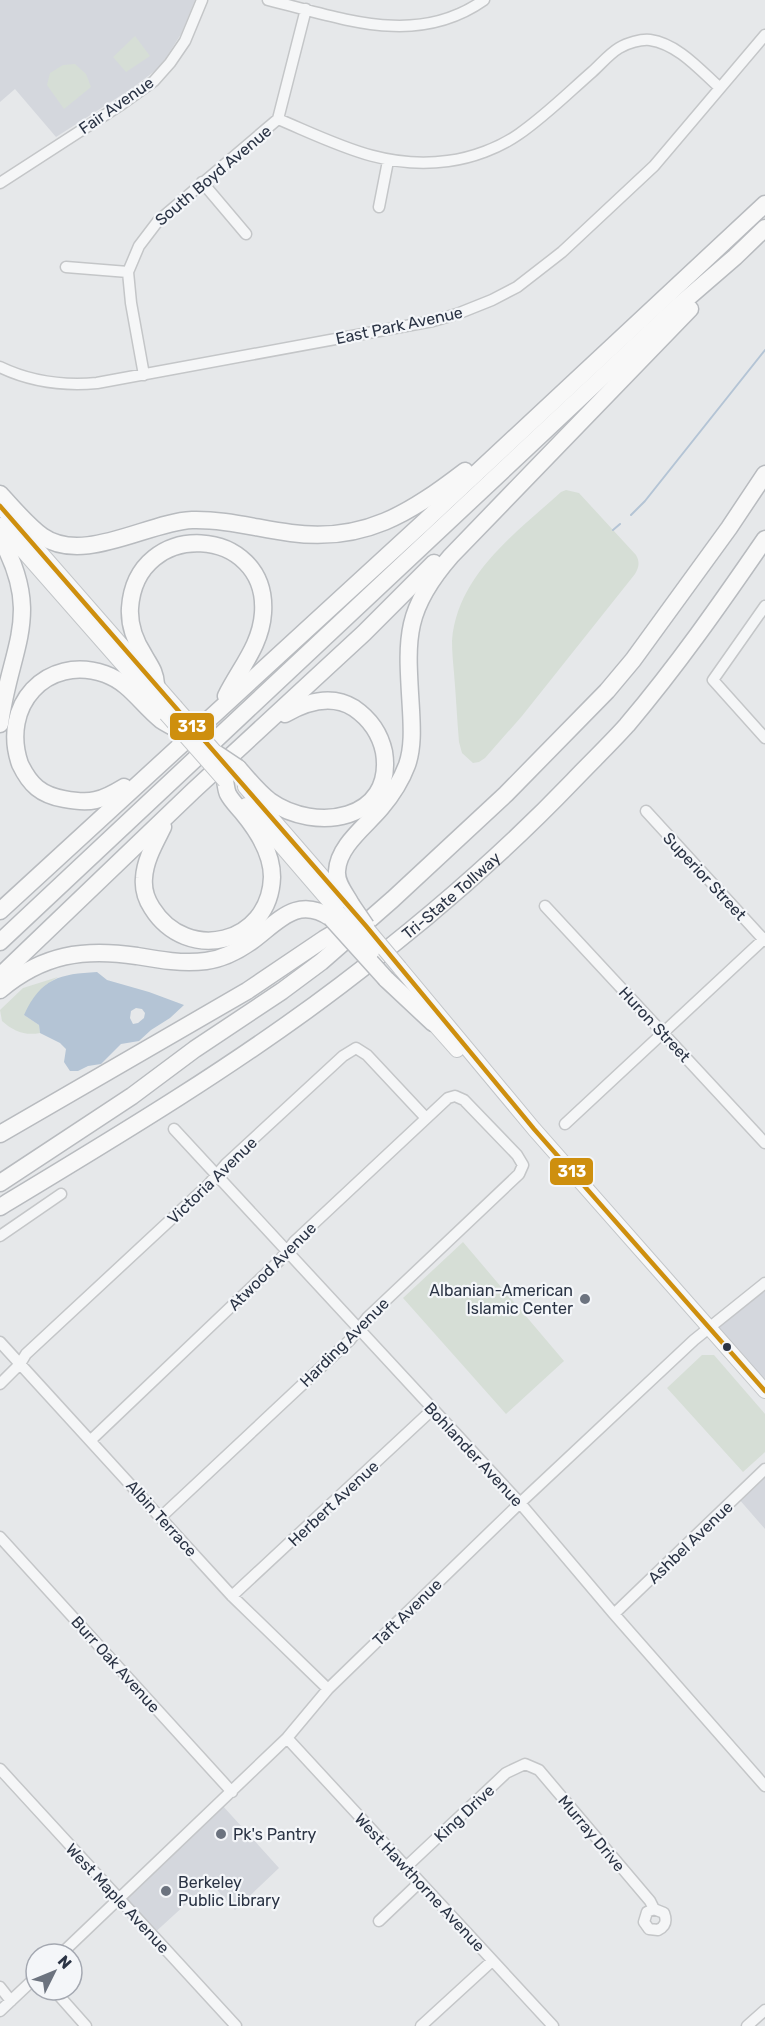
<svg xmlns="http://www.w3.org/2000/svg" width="765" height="2026" viewBox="0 0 765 2026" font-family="Rubik,sans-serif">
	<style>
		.built { fill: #d4d7dd }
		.green { fill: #d6ded6 }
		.water { fill: #b4c4d5; fill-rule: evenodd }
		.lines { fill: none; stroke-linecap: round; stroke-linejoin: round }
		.stream { stroke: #b4c4d5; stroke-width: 2 }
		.minor-casing { stroke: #c4c6c8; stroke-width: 13 }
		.major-casing { stroke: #c2c5c8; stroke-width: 16 }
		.highway-casing { stroke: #b8bbbf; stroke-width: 19 }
		.minor { stroke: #f5f6f7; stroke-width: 10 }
		.major { stroke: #f8f8f8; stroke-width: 14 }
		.highway { stroke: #f8f8f8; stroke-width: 16 }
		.major-bridge-casing { stroke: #c2c5c8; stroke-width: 16; stroke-linecap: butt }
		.highway-bridge-casing { stroke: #b8bbbf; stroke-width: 19; stroke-linecap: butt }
		.major-bridge { stroke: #f8f8f8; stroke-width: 14 }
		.highway-bridge { stroke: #f8f8f8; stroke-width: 16 }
		.bus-1-casing { stroke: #f4f6f9; stroke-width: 9 }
		.bus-1 { stroke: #ce8f0e; stroke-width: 4.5 }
		.poi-dot { fill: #6c737f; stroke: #f4f6f9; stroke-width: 2 }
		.bus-dot { fill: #2b3445; stroke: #f4f6f9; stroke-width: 2 }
		.labels { text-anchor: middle; stroke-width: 4.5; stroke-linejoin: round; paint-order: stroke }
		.street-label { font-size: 16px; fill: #2b3445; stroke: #f4f6f9 }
		.poi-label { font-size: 16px; fill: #2b3445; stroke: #f4f6f9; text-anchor: start }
		.line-badge { stroke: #f4f6f9; stroke-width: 2 }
		.badge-label { font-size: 16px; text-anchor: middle; font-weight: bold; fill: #fff }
	</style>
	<rect width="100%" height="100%" fill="#e6e8ea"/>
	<path class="built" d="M0 0H195L181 34 160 67 131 89 56 137 15 89 0 102Z
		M765 1286V1387L715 1329Z
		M765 1470V1529L738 1498Z
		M222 1805 279 1868 235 1910 210 1882 151 1936 120 1902Z"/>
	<path class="green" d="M135 36 150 56 126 72 113 57Z
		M75 64 86 74 91 87 64 109 47 85 50 73 63 65Z
		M566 490 579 493 636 555C640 562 639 567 635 574L522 716 485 758 479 762 473 763 462 753 459 742C457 719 456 696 454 673 453 662 452 651 452 641 457 575 516 533 561 492Z
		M58 977 47 984 24 1015 39 1025 40 1033C25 1036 13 1031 2 1021L0 1010 23 988Z
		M463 1242 564 1361 506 1414 403 1298Z
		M702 1355H714L765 1414V1452L743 1472 667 1388Z"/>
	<path class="water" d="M97 972 107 980 149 992 184 1005 170 1018 151 1030 139 1041 121 1044 101 1064 88 1066 78 1071H70L64 1062 66 1049 60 1043 40 1033 39 1025 24 1015C41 978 60 974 97 972ZM136 1008 142 1009 145 1013 144 1018 138 1023 133 1024 130 1018 131 1011Z"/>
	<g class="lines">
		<path class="stream" d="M631 515 645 501 765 350
			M613 530 620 524"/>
		<g class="minor-casing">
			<path id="minor" d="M268 0C342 18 416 48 484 0
				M278 119C335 143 384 170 448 161 472 158 499 148 519 134 545 116 568 93 592 72 601 64 609 54 619 48 627 43 641 39 650 40 678 44 700 70 720 88
				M202 182 246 234
				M0 183 122 104 154 81 170 63 185 41 202 0
				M379 207 388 161
				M66 267 128 272
				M0 367C31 382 63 386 97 383L433 321 457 314 492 300 517 287 562 252 654 166 765 35
				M144 375 131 303 128 272 139 246 158 221 278 119 306 9
				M765 606 713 680 765 738
				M646 811 765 941
				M545 906 765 1143
				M565 1124 765 938
				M174 1129 520 1503 614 1614 765 1786
				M0 1236 61 1194
				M0 1342 232 1596 328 1689
				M0 1384 20 1364 26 1354 208 1185 226 1164 343 1056 356 1048 367 1055 426 1118
				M91 1440 279 1261 294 1242 448 1098 455 1096 464 1100 517 1155 523 1165 519 1174 367 1318 350 1340 161 1517
				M0 1537 232 1792
				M232 1596 433 1409
				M614 1614 765 1469
				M287 1738 553 2026
				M0 1769 236 2026
				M406 1867 506 1773 525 1764 539 1770 650 1901 654 1909 664 1913C667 1921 666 1926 658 1930L649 1929 644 1922 647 1912 654 1909
				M379 1921 420 1882
				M61 1954 287 1738 328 1689 520 1503 694 1340 765 1283
				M0 1987 11 2001
				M54 1990 86 2026
				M0 2011 36 1977
				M421 2026 492 1961
				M747 2026 765 2010"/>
		</g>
		<g class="major-casing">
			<path id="major" d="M0 506 175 706
				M0 525 166 714
				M245 787 343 900
				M246 805 339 913
				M400 968 534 1129 765 1391
				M426 1015 457 1050"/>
		</g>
		<g class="highway-casing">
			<g id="highway">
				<path d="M0 494C13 508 27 525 42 536 83 565 148 522 192 520 225 519 259 529 291 533 364 543 410 513 465 471"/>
				<path d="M0 537C44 616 10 646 0 724"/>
				<path d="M156 684C155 671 150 666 144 655 135 641 129 625 130 608 136 517 269 525 263 613 261 645 240 668 226 696"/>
				<path d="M238 768C248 779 258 792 270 801 315 833 395 821 384 752 380 733 370 719 354 708 332 694 306 702 285 714"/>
				<path d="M124 787C101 801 91 804 64 799 41 795 30 785 20 764 0 706 46 654 105 674 130 683 141 704 161 720 167 724 175 728 181 731"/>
				<path d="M163 827C155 843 145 860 144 878 143 889 146 899 152 908 187 964 270 944 272 877 272 852 257 830 242 812 237 806 231 800 228 794 226 790 226 785 225 781"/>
				<path d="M351 904C345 893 336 883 337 871 338 846 366 826 381 808 392 795 401 781 407 765 413 748 412 728 411 710 407 641 402 612 451 556L690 309"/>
				<path d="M0 911 424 522 765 204"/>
				<path d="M0 942 676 308 735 257 765 228"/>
				<path d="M0 976 193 791 364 633 434 563"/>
				<path d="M386 979 433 1023"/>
				<path d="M0 990C43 954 84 948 137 956 160 960 183 964 206 961 222 959 238 951 252 941 278 922 297 895 331 918"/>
				<path d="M0 1134 247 991 324 939 353 922"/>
				<path d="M0 1183 132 1096 195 1049 282 991 321 962 393 899 506 794 607 691 633 660 729 528 765 474"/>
				<path id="s1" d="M0 1207C116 1137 233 1067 341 985 423 923 502 855 573 781 591 762 610 744 627 725 677 666 721 603 765 539"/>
			</g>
		</g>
		<use href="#minor" class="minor"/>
		<use href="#major" class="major"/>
		<use href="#highway" class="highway"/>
		<g class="major-bridge-casing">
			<path id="major-bridge" d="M175 706 224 762
				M166 714 225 781
				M339 913 372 952
				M359 919 400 968"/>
		</g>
		<g class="highway-bridge-casing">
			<path id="highway-bridge" d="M217 754 238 768
				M351 904 366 926
				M331 918 386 979"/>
		</g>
		<use href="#major-bridge" class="major-bridge"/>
		<use href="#highway-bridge" class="highway-bridge"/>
		<g class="bus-1-casing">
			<path id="bus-1" d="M0 506 366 926 534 1129 765 1391"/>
		</g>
		<use href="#bus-1" class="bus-1"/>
	</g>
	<g class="poi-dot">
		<circle cx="585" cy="1299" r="6"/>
		<circle cx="221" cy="1834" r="6"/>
		<circle cx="166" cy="1891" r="6"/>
	</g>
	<circle class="bus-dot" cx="727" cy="1347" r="5"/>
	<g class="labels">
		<g class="street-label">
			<text transform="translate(116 105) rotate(-35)" y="6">Fair Avenue</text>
			<text transform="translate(213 175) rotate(-40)" y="6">South Boyd Avenue</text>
			<text transform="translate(399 325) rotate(-12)" y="6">East Park Avenue</text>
			<text transform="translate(705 876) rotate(47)" y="6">Superior Street</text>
			<text dy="6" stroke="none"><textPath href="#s1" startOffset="549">Tri-State Tollway</textPath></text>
			<text transform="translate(655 1024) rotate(47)" y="6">Huron Street</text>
			<text transform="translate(212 1180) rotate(-44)" y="6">Victoria Avenue</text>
			<text transform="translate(272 1266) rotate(-45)" y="6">Atwood Avenue</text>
			<text transform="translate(344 1342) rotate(-45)" y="6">Harding Avenue</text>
			<text transform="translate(474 1454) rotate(47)" y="6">Bohlander Avenue</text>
			<text transform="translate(333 1503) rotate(-43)" y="6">Herbert Avenue</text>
			<text transform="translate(162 1518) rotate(48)" y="6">Albin Terrace</text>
			<text transform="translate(690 1542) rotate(-44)" y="6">Ashbel Avenue</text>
			<text transform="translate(407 1612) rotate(-44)" y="6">Taft Avenue</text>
			<text transform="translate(116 1664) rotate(48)" y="6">Burr Oak Avenue</text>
			<text transform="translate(464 1813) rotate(-43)" y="6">King Drive</text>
			<text transform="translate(592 1833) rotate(50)" y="6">Murray Drive</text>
			<text transform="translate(420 1882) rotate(47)" y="6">West Hawthorne Avenue</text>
			<text transform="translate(118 1898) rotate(47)" y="6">West Maple Avenue</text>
		</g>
		<g class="poi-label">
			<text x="573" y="1296" text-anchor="end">Albanian-American<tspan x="573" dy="18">Islamic Center</tspan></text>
			<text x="233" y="1840">Pk's Pantry</text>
			<text x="178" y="1888">Berkeley<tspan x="178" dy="18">Public Library</tspan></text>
		</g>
	</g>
	<g class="line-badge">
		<rect x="169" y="712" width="46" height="29" rx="6" fill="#ce8f0e"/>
		<rect x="549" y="1157" width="45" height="29" rx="6" fill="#ce8f0e"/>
	</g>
	<g class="badge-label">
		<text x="192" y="732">313</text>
		<text x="572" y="1177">313</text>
	</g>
	<g transform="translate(54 1972) rotate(47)"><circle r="28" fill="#f4f6f9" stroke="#a4a8b1" stroke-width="1.5"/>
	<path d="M0-4.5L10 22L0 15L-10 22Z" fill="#6c737f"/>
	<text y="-9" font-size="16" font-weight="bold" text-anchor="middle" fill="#2b3445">N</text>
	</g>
</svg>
